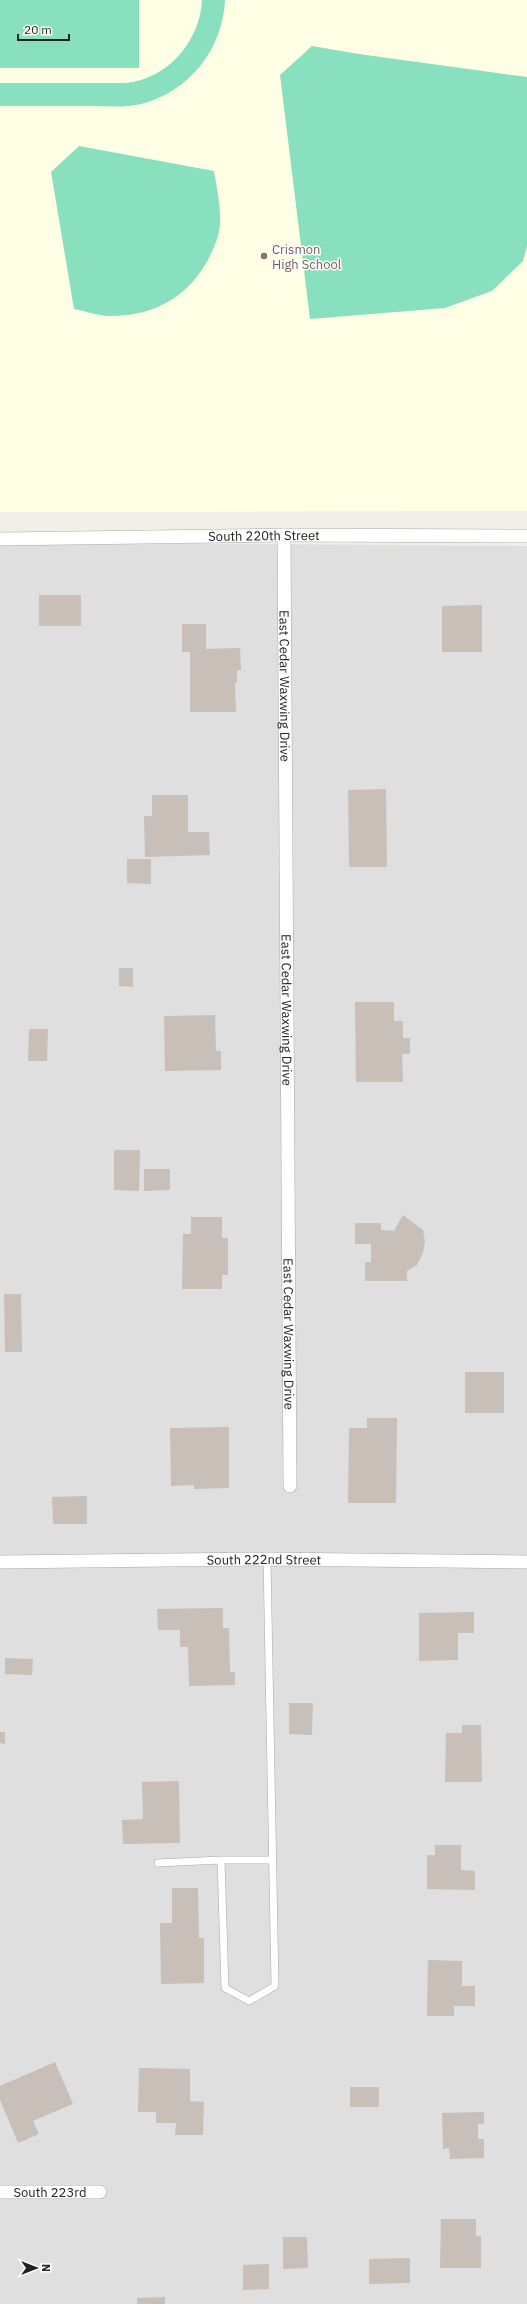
<svg xmlns="http://www.w3.org/2000/svg" width="527" height="2304" viewBox="0 0 527 2304" font-family="'IBM Plex Sans',sans-serif">
	<style>
		.residential { fill: #e0dfdf }
		.education { fill: #ffffe5 }
		.pitch { fill: #88e0be }
		.building { fill: #c7bfb8 }
		.lines { fill: none; stroke-linecap: round; stroke-linejoin: round }
		.service-casing { stroke: #a9a9a9; stroke-width: 8 }
		.minor-casing { stroke: #a9a9a9; stroke-width: 14 }
		.service { stroke: #fff; stroke-width: 7 }
		.minor { stroke: #fff; stroke-width: 13 }
		.education-dot { fill: #8d6e63; stroke: #fff; stroke-width: 1.5 }
		.labels { text-anchor: middle; stroke-width: 3; stroke-linejoin: round; paint-order: stroke }
		.education-label { font-size: 13px; fill: #785e54; stroke: #fff; text-anchor: start }
		.street-label { font-size: 13px; fill: #222; stroke: #fff }
	</style>
	<rect width="100%" height="100%" fill="#f2efe9"/>
	<path class="residential" d="M0 542 527 546V2304H0Z"/>
	<path class="education" d="M0 0H527V511L0 512Z"/>
	<path class="pitch" d="M0 0H139V68H0Z
		M202 0H225C223 49 189 92 141 104 124 108 106 106 89 106 59 106 30 106 0 106V83H126C168 79 200 41 202 0Z
		M312 46 359 54 527 77V246L523 261 492 291 445 308 310 319 280 75Z
		M79 146 214 171C217 189 221 207 220 225 219 238 211 255 205 265 183 301 149 317 107 316 96 315 85 311 74 309L51 172Z"/>
	<path class="building" d="M39 595H81V626H39Z
		M482 605V652H442V606Z
		M182 624H206V649L240 648 241 670H237V683H235L236 712H190V652H182Z
		M386 789 387 867H349L348 790Z
		M152 795H188V832H209L210 855 145 857 144 816H152Z
		M127 859H151V884L127 883Z
		M119 968H133V987L119 986Z
		M355 1002H394V1021H403V1038H410V1054H402L403 1082H356Z
		M215 1015 216 1051H221V1070L165 1071 164 1016Z
		M29 1029H48L47 1061H28Z
		M114 1150H140L139 1191 114 1190Z
		M144 1169H170V1190L144 1191Z
		M403 1215 423 1230 425 1242 423 1253 417 1265 407 1271V1281H365V1262H371V1244H355V1223H381V1230L394 1231Z
		M191 1217H222V1238H228V1275H222V1289H182L183 1234H191Z
		M4 1294H21L22 1352H5Z
		M465 1372H504V1413H465Z
		M367 1418H397L396 1503H348L349 1428H367Z
		M229 1427V1488L194 1489V1485L171 1486 170 1428Z
		M87 1496V1524H53L52 1497Z
		M223 1608V1628H229L230 1672H235V1685L189 1686 188 1647H180V1630H158L157 1609Z
		M474 1612V1633H458V1660L419 1661V1613Z
		M5 1658 33 1659 32 1675 5 1674Z
		M289 1703H313L312 1735 289 1734Z
		M462 1725H481L482 1782H445L446 1733H462Z
		M0 1732H5V1744L0 1743Z
		M179 1781 180 1843 123 1844 122 1820 143 1819 142 1782Z
		M435 1845H461V1870L475 1871V1890L427 1889V1855H435Z
		M172 1888H198L199 1938H204V1983L161 1984 160 1923H172Z
		M428 1960 462 1961V1986H475V2006H454V2016H427Z
		M55 2062 73 2104 33 2121 39 2134 18 2143 0 2100V2086Z
		M139 2068 190 2069V2101L204 2102 203 2135H175L176 2123H156V2112H138Z
		M350 2087H379V2107H350Z
		M484 2112V2124H478V2139H484V2158L450 2159 449 2148 443 2149 442 2113Z
		M441 2219H476V2236H481V2268H440Z
		M283 2237H307L308 2268 283 2269Z
		M410 2258V2283L369 2284V2259Z
		M269 2264V2289L243 2290V2265Z
		M165 2297V2304H137V2298Z"/>
	<g class="lines">
		<g class="service-casing">
			<path id="service" d="M221 1860H272
				M158 1863 221 1860 225 1988 249 2001 275 1986 267 1559"/>
		</g>
		<g class="minor-casing">
			<g id="minor">
				<path id="s1" d="M284 535 290 1486"/>
				<path id="s2" d="M0 539 284 535 527 536"/>
				<path id="s3" d="M0 1562 267 1559 527 1562"/>
				<path id="s4" d="M0 2192H100"/>
			</g>
		</g>
		<use href="#service" class="service"/>
		<use href="#minor" class="minor"/>
	</g>
	<circle class="education-dot" cx="264" cy="256" r="4"/>
	<g class="labels">
		<g class="education-label">
			<text x="272" y="254">Crismon<tspan x="272" dy="15">High School</tspan></text>
		</g>
		<g class="street-label">
			<text dy="5" stroke="none"><textPath href="#s2" startOffset="264">South 220th Street</textPath></text>
			<text dy="5" stroke="none"><textPath href="#s1" startOffset="151">East Cedar Waxwing Drive</textPath></text>
			<text dy="5" stroke="none"><textPath href="#s1" startOffset="475">East Cedar Waxwing Drive</textPath></text>
			<text dy="5" stroke="none"><textPath href="#s1" startOffset="799">East Cedar Waxwing Drive</textPath></text>
			<text dy="5" stroke="none"><textPath href="#s3" startOffset="264">South 222nd Street</textPath></text>
			<text dy="5" stroke="none"><textPath href="#s4" startOffset="50">South 223rd</textPath></text>
		</g>
	</g>
	<g transform="translate(36 2268) rotate(90)" stroke="#ffffff" stroke-width="3" paint-order="stroke">
	<path d="M0-3L7 15L0 10L-7 15Z" fill="#222222"/>
	<text y="-6" font-size="11" font-weight="bold" text-anchor="middle" fill="#222222">N</text>
	</g>
	<path d="M18 34v6h51v-6" fill="none" stroke="#222222" stroke-width="2"/>
	<text x="24" y="34" font-size="12" fill="#222222" stroke="#ffffff" stroke-width="3" paint-order="stroke">20 m</text>
</svg>
